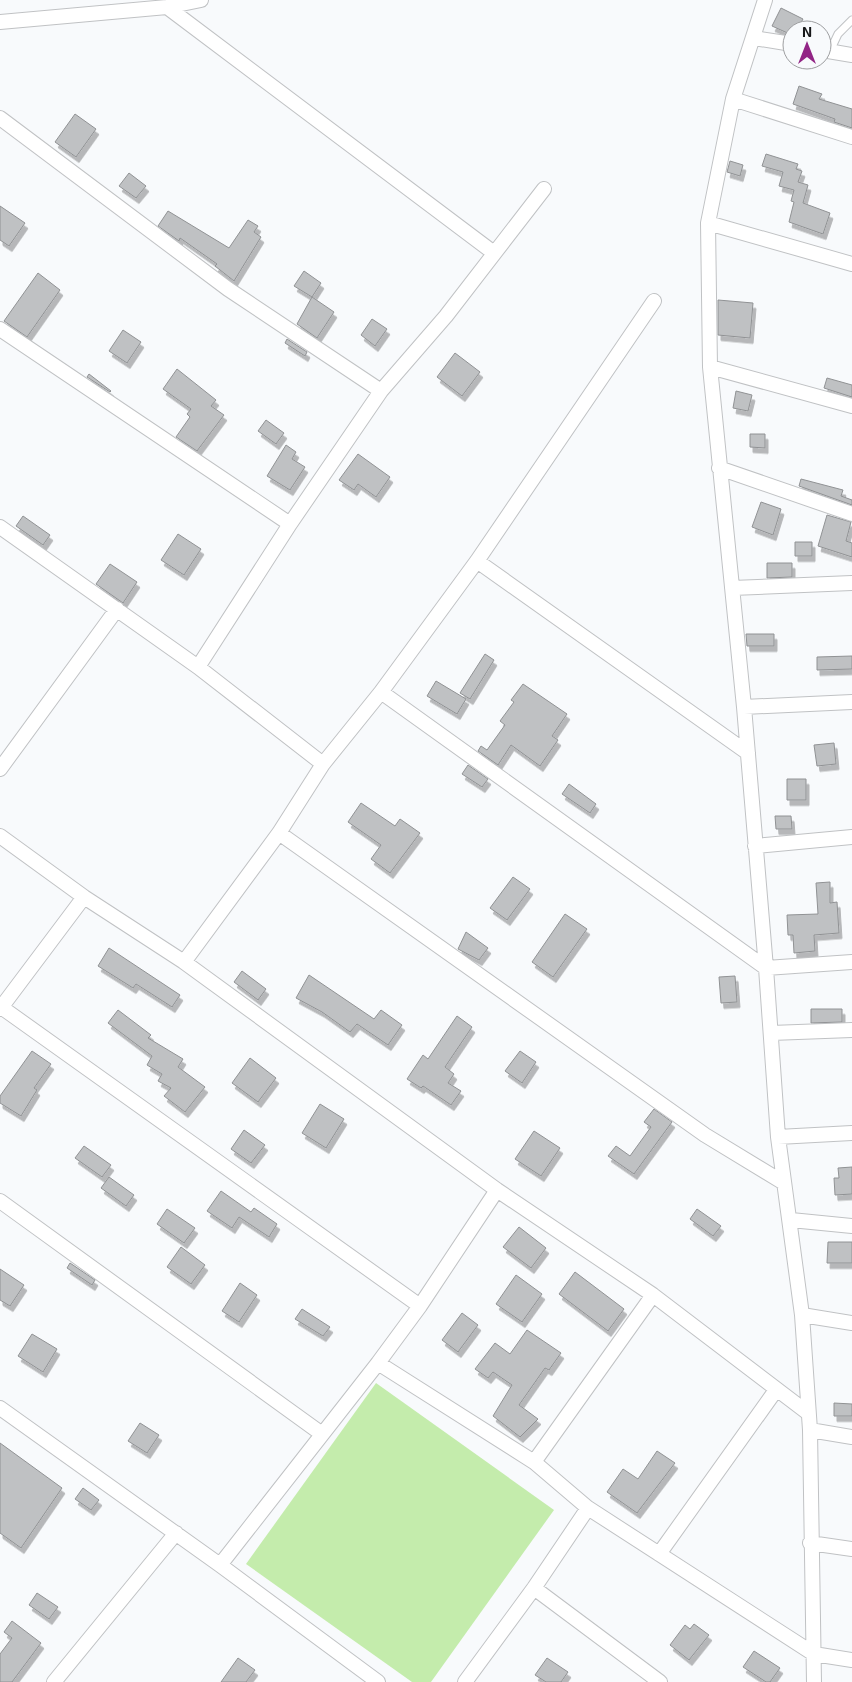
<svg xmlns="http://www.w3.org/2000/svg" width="852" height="1682" viewBox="0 0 852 1682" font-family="'Exo 2',sans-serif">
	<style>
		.green { fill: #c4ecac }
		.building { fill: #bfc1c3; stroke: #909294; filter: url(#shadow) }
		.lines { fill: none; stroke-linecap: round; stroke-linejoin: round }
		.service-casing { stroke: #c0c2c4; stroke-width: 9 }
		.minor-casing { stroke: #c0c2c4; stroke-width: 16 }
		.service { stroke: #fff; stroke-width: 7 }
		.minor { stroke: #fff; stroke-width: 14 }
	</style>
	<defs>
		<filter id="shadow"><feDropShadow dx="3" dy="5.5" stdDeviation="0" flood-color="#0004"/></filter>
	</defs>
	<rect width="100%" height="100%" fill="#f8fafc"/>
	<path class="green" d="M376 1383 554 1510 431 1682H412L246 1564Z"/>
	<path class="building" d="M781 8 803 19 797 30H792V35L772 26Z
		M799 86 822 94 819 99 852 109V128L834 122 835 119 793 104Z
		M75 114 96 129 76 157 55 142Z
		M766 154 798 164 796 169 802 171 798 182 808 185 803 203 830 213 823 234 789 222 794 202 791 201 794 190 779 186 783 172 762 166Z
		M730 161 743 165 740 176 727 172Z
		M129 173 146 186 136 198 119 186Z
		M0 206 25 223 9 246 0 240Z
		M168 211 229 248 248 220 258 226 254 232 261 237 234 281 215 266 217 264 180 238 179 241 158 226Z
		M304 271 321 283 312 297 294 286Z
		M38 273 60 290 27 337 4 321Z
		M312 297 334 312 317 338 297 324Z
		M718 300 753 303 750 338 718 335Z
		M372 319 387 329 375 346 361 335Z
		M123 330 141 342 127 363 109 351Z
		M287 339 307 352 305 356 285 343Z
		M455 353 480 372 462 396 437 377Z
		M177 369 216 400 211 406 224 415 197 451 176 437 190 417 187 414 191 409 163 389Z
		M89 374 111 391 110 392 87 377Z
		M827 378 852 385V397L824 388Z
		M736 391 752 395 748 411 733 408Z
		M266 420 284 433 276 444 258 431Z
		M750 434H765V448L750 447Z
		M286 445 296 452 292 459 305 467 290 490 267 476Z
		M358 454 390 477 376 497 358 484 354 490 339 480Z
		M801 479 843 490 841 496 852 500V505L799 486Z
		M761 502 781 509 773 535 752 527Z
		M827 515 851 522 846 541 852 543V557L818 546Z
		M23 516 50 535 43 545 16 526Z
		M178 534 201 549 184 575 161 560Z
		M795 542H812V556H795Z
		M767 563H792V577L767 578Z
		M110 564 137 582 123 603 96 584Z
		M746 634H774V646H747Z
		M485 654 494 660 470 699 460 693Z
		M852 656V669L817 670V657Z
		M436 681 466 699 457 714 427 696Z
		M523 684 567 714 552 736 558 740 540 766 511 745 498 765 478 751 481 746 487 750 505 725 500 721 514 702 511 700Z
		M834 743 836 764 817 766 814 745Z
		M468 765 488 779 482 787 462 774Z
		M787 779H806V800H787Z
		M569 784 596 804 590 813 562 794Z
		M361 803 395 826 400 819 420 833 390 873 371 859 381 845 348 822Z
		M775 816H791L792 829H776Z
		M513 877 530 889 507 920 490 908Z
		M830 882V903L837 902 839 933 814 935 815 951 794 953 793 935H788L787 915 818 914 816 883Z
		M565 914 587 929 553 977 532 962Z
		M466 932 488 948 479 960 458 949Z
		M109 948 180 995 172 1007 136 984 133 988 98 966Z
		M242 971 266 989 258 1000 234 982Z
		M309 975 374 1019 381 1010 402 1025 388 1045 357 1024 350 1032 322 1012 296 998Z
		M735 976 737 1002 721 1003 719 977Z
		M811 1009H842V1022L811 1023Z
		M118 1010 151 1035 148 1038 183 1059 178 1067 205 1087 185 1112 164 1096 171 1088 158 1081 162 1074 147 1065 152 1056 108 1023Z
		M457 1016 472 1027 445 1067 454 1074 448 1083 461 1091 451 1105 423 1086 421 1088 407 1079 423 1055 428 1059Z
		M32 1051 51 1064 34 1088 37 1090 21 1116 0 1103V1096Z
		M520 1051 536 1062 522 1083 505 1071Z
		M250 1058 276 1078 258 1102 232 1083Z
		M320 1104 344 1119 326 1148 302 1133Z
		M654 1109 672 1122 634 1174 608 1156 616 1146 630 1156 651 1127 644 1122Z
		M244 1130 265 1145 251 1163 231 1149Z
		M534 1131 560 1148 541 1176 515 1159Z
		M84 1146 111 1165 102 1177 75 1158Z
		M852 1167V1194L835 1195 834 1178H839L838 1168Z
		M109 1177 134 1195 126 1206 101 1188Z
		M221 1191 251 1212 254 1208 277 1224 269 1237 239 1217 232 1228 207 1211Z
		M167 1209 195 1228 184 1243 157 1224Z
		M697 1209 721 1226 713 1236 690 1219Z
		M519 1227 546 1248 531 1268 503 1247Z
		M828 1242H852V1263H827Z
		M181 1247 205 1265 191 1284 167 1267Z
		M70 1263 95 1280 92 1285 67 1268Z
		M0 1269 24 1285 10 1306 0 1300Z
		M575 1272 624 1309 608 1331 559 1294Z
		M516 1275 542 1294 522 1322 496 1304Z
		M240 1283 257 1295 239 1322 222 1311Z
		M302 1309 330 1327 323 1336 295 1319Z
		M462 1313 478 1325 458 1352 442 1340Z
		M527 1330 561 1353 549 1370 545 1368 519 1405 538 1419 520 1437 493 1416 512 1385 493 1372 488 1378 475 1369 495 1343 510 1354Z
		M32 1334 57 1349 43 1372 18 1356Z
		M834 1403 852 1404V1416H834Z
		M140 1423 159 1435 147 1453 128 1441Z
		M0 1443 62 1488 21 1548 0 1533Z
		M657 1451 675 1463 637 1513 607 1492 623 1469 638 1479Z
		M83 1488 99 1500 91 1510 75 1499Z
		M37 1593 58 1607 49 1619 29 1605Z
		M12 1621 41 1643 12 1682H0V1654L12 1638 4 1632Z
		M694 1624 709 1635 689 1660 670 1645 685 1625 690 1629Z
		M754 1651 780 1668 770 1682H766L743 1667Z
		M238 1658 255 1670 246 1682H221Z
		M547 1658 568 1672 561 1682H546L535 1675Z"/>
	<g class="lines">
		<g class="service-casing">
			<path id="service" d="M830 51 838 34 852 20"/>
		</g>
		<g class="minor-casing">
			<path id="minor" d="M765 0 733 99 708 223 710 367 744 707 766 968 778 1137 802 1315 810 1430 814 1682
				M167 7 494 253
				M0 22 167 7 201 0
				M754 38 792 44
				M822 50 852 55
				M733 99 852 137
				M0 118 228 289 381 391
				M708 223 852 264
				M0 329 290 524
				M710 367 852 406
				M719 468 852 514
				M0 527 198 667 323 764
				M477 561 748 753
				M732 588 852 583
				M198 667 290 524 381 391 446 316 544 189
				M381 692 766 968 852 962
				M744 707 852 702
				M0 769 117 609
				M279 833 705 1135 784 1183
				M0 836 84 897
				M755 846 852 837
				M184 962 279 833 323 764 381 692 477 561 654 301
				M1 1007 420 1306
				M0 1009 84 897 184 962 497 1190 653 1295 808 1413
				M771 1033 852 1030
				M778 1137 852 1133
				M0 1201 322 1434
				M791 1220 852 1226
				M802 1315 852 1323
				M378 1363 534 1462 588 1508 814 1654 852 1660
				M0 1408 220 1565 378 1682
				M810 1430 852 1437
				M534 1462 653 1295
				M810 1543 852 1549
				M659 1554 776 1390
				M220 1565 378 1363 420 1306 497 1190
				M534 1588 660 1682
				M54 1682 176 1533
				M465 1682 534 1588 588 1508"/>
		</g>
		<use href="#service" class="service"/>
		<use href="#minor" class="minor"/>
	</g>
	<g transform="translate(807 45)"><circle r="24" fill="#f8fafc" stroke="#9e9fa1"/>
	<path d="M0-4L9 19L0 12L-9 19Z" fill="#922485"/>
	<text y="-8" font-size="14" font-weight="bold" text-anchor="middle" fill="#161718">N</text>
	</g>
</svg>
